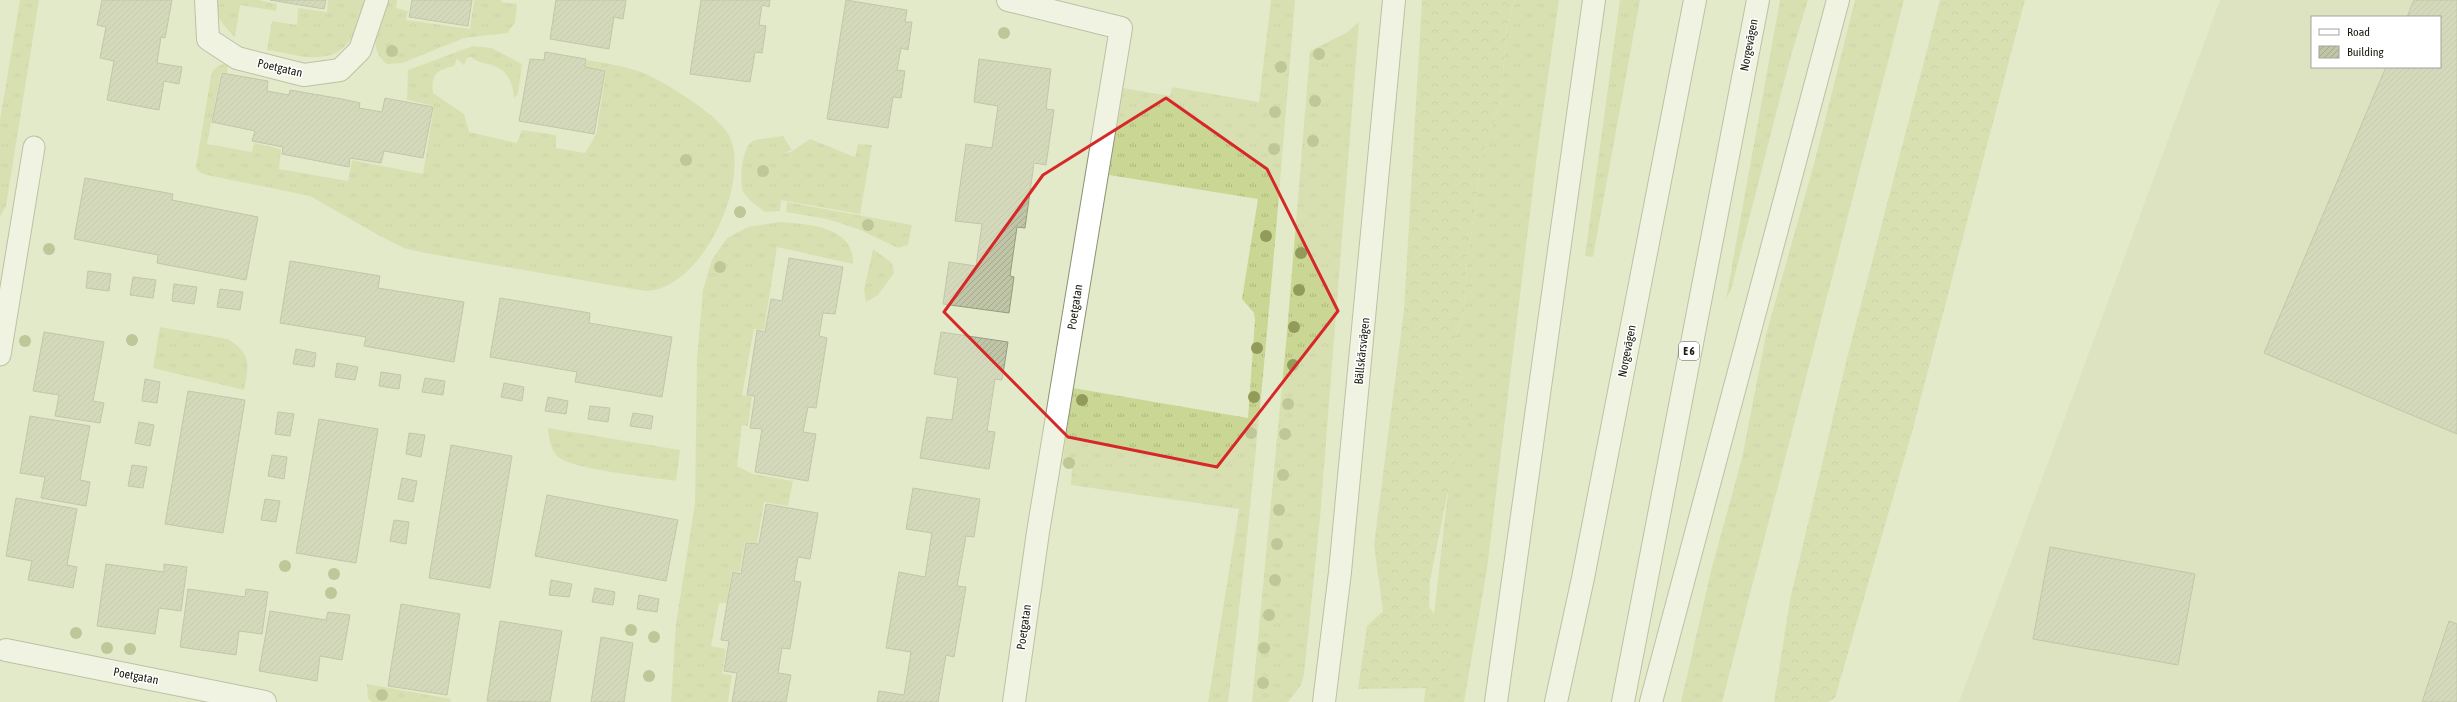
<svg xmlns="http://www.w3.org/2000/svg" width="2457" height="702" viewBox="0 0 2457 702" font-family="'Asap Condensed',sans-serif">
	<style>
		.built { fill: #d4dcb6; fill-rule: evenodd }
		.grass { fill: url(#grass-tufts) }
		.forest { fill: url(#forest-crowns) }
		.building { fill: url(#building-hatch); stroke: #969c7e }
		.lines { fill: none; stroke-linecap: round; stroke-linejoin: round }
		.service-casing { stroke: #8b9174; stroke-width: 23 }
		.minor-casing { stroke: #8b9174; stroke-width: 24 }
		.tertiary-casing { stroke: #8b9174; stroke-width: 24 }
		.motorway-casing { stroke: #8b9174; stroke-width: 24 }
		.service { stroke: #fff; stroke-width: 21 }
		.minor { stroke: #fff; stroke-width: 22 }
		.tertiary { stroke: #fff; stroke-width: 22 }
		.motorway { stroke: #fff; stroke-width: 22 }
		.tree { fill: #939b5b }
		.marked { fill: none; stroke: #d62828; stroke-width: 3; stroke-linejoin: round }
		.labels { text-anchor: middle; stroke-width: 3; stroke-linejoin: round; paint-order: stroke }
		.shield { fill: #fff; stroke: #5e5f57; stroke-width: 1 }
		.shield-label { font-size: 11px; font-weight: bold; fill: #191b0f }
		.street-label { font-size: 12px; fill: #191b0f; stroke: #fff }
	</style>
	<defs>
		<pattern id="grass-tufts" width="24" height="20" patternUnits="userSpaceOnUse"><rect width="24" height="20" fill="#cad693"/><path d="M3 7l-1-3M5 7V3M7 7l1-3M15 17l-1-3M17 17v-4M19 17l1-3" fill="none" stroke="#adb77e"/></pattern>
		<pattern id="forest-crowns" width="20" height="18" patternUnits="userSpaceOnUse"><rect width="20" height="18" fill="#cad693"/><path d="M2 6a3 3 0 1 1 6 0M12 15a3 3 0 1 1 6 0" fill="none" stroke="#adb77e"/></pattern>
		<pattern id="building-hatch" width="6" height="6" patternUnits="userSpaceOnUse"><rect width="6" height="6" fill="#bfc5a6"/><path d="M-1 1l2-2M0 6l6-6M5 7l2-2" fill="none" stroke="#a4a98e"/></pattern>
	</defs>
	<rect width="100%" height="100%" fill="#e3eaca"/>
	<path class="built" d="M2220 0H2457V702H1959ZM2312 17H2440V67H2312Z"/>
	<path class="grass" d="M20 0H39L6 206 0 217V120Z
		M214 0H259L277 4 276 11 240 5 235 37C222 25 217 17 214 0Z
		M328 0H364C360 25 351 55 320 57 304 59 284 52 267 50L272 21 297 25 298 8 327 12Z
		M383 0H397L396 8 408 11 406 20 470 29 474 0H501V2L517 4 515 23 507 33 464 38 402 63 387 64C366 48 378 23 383 0Z
		M1271 0H1295C1276 234 1257 469 1228 702H1208L1239 509 1071 485 1072 468 1062 465 1073 388 1248 418 1255 320 1254 313 1242 299 1258 199 1109 175 1123 88 1170 96 1172 87 1259 102Z
		M1515 0H1559L1538 147 1487 569 1464 702H1424L1461 378 1457 369V335L1465 308 1467 258 1475 214 1480 165 1501 98 1507 25Z
		M1620 0H1640L1593 257 1585 256Z
		M1780 0H1808L1790 59 1731 290 1726 299Z
		M1855 0H1904L1722 702H1681L1711 571 1742 458 1766 335 1815 160Z
		M1359 22 1320 518 1304 675 1301 685 1288 702H1252L1287 333 1310 51 1346 33Z
		M473 46 492 48 522 64 518 94 514 98C513 85 509 71 494 66 485 62 479 64 471 57L467 58 464 65 457 59 454 66C437 70 431 74 433 93L464 114 469 132 517 143 522 130 556 135V148L585 153 596 135 606 71 586 67 587 60C605 63 624 66 641 72 661 79 720 116 729 135 752 182 701 291 645 291L425 253 404 248 380 236 310 196 207 175 199 172 196 167 211 76C214 67 218 64 228 64L227 73 221 72 207 144 252 152 254 143 281 149 279 169 348 181 352 160 423 174 434 106 407 100 408 70Z
		M783 136 792 150 783 153 791 152 810 139 855 157 858 144 872 145 860 214 781 200 780 211 765 212C758 206 746 199 743 191 739 181 742 146 753 141 757 139 777 137 783 136Z
		M787 202 912 225 908 245 898 248 858 229 827 219 786 212Z
		M779 222C807 224 855 226 853 264L777 247 764 330 754 329 742 395 752 397 748 426 742 425 737 466 753 474 793 481 788 506 764 502 757 543 745 542 740 572 732 571 727 603H719L711 646 726 649 722 674 732 675 728 702H671L676 624 695 503 697 358 703 290 712 260 727 238 748 227Z
		M873 249 892 263 894 273 878 295 866 302 864 290Z
		M160 327 228 339C252 354 249 365 244 390L153 368Z
		M548 428 680 450 676 481C652 477 574 470 558 457 550 450 549 437 548 428Z
		M367 684 451 699 450 702H372L368 699Z"/>
	<path class="forest" d="M1422 0H1515L1507 25 1501 98 1480 165 1475 214 1467 258 1465 308 1457 335V369L1470 402 1468 428 1451 475 1430 581 1429 607C1434 615 1447 625 1450 634 1455 651 1446 675 1436 688L1358 689 1367 626 1383 611 1374 545 1404 310Z
		M1940 0H2025L1912 432 1835 698 1828 702H1774L1790 600 1845 366Z"/>
	<path class="building" d="M102 0H172L165 38 161 37 157 63 182 67 179 84 164 81 159 110 107 100 114 61 100 58 106 27 97 25Z
		M270 0H326L324 9Z
		M412 0H472L468 26 409 17Z
		M556 0H626L623 19 614 17 609 49 550 39Z
		M701 0H770L769 7 762 5 759 25 766 26 762 53 755 52 750 82 690 74Z
		M846 0 907 10 905 22H912L908 50 901 48 897 70 905 71 901 98 893 97 888 128 827 119Z
		M2414 0H2457V434L2264 353 2386 67H2440V17H2407Z
		M545 52 586 59 585 67 605 71 594 134 519 121 530 59 544 60Z
		M979 59 1051 69 1046 109 1054 110 1046 165 1034 163 1025 228 1017 227 1010 276 1014 277 1009 313 943 304 949 262 976 266 982 224 955 221 966 144 992 148 998 106 974 102Z
		M222 73 268 81 267 91 289 95 290 90 342 99 360 103 359 108 382 112 385 98 433 107 423 158 384 151 381 163 350 158 349 167 282 154 283 147 252 141 255 131 212 122Z
		M85 178 173 194 172 200 258 217 246 280 157 263 158 255 74 239Z
		M789 258 843 267 835 314 823 313 819 336 827 338 816 408 808 407 803 432 816 434 808 481 755 472 762 429 750 428 755 396 747 395 757 330 765 332 771 299 782 301Z
		M290 261 380 276 378 288 464 302 454 362 364 346 366 337 280 323Z
		M88 271 111 274 109 291 86 288Z
		M133 277 156 280 153 298 130 295Z
		M174 284 197 287 194 304 172 301Z
		M220 289 243 292 240 310 217 307Z
		M500 298 590 313 589 323 672 337 662 397 575 382 577 372 490 357Z
		M44 332 104 342 93 401 104 403 100 423 55 416 59 395 33 391Z
		M941 332 1008 342 1002 380 995 379 987 431 995 432 989 469 920 458 927 417 952 420 958 378 934 374Z
		M296 349 316 353 314 367 293 364Z
		M337 363 358 367 355 380 335 377Z
		M381 372 401 375 399 389 379 386Z
		M425 378 445 381 443 395 422 392Z
		M145 379 160 382 157 403 142 401Z
		M504 383 524 387 522 401 501 397Z
		M188 391 245 400 223 533 165 524Z
		M548 397 568 401 566 414 545 411Z
		M590 406 610 408 608 422 588 419Z
		M278 412 294 414 290 436 275 434Z
		M633 413 653 416 651 429 630 426Z
		M30 416 90 426 80 480 90 482 86 506 41 498 45 477 20 473Z
		M319 419 378 429 356 563 296 553Z
		M139 422 154 425 150 446 135 443Z
		M409 433 425 435 421 457 406 454Z
		M451 445 512 456 490 588 429 578Z
		M272 455 287 457 284 479 268 476Z
		M132 465 147 467 143 488 128 486Z
		M402 478 417 481 413 502 398 499Z
		M913 488 980 499 974 537 966 536 957 586 966 587 954 657 946 655 938 702H877L879 691 904 695 911 652 886 648 899 572 925 577 932 533 906 529Z
		M547 495 678 520 666 581 535 556Z
		M16 498 77 509 67 565 77 567 73 588 28 580 32 561 6 556Z
		M265 499 280 501 276 522 261 520Z
		M766 504 818 513 810 559 798 557 794 581 801 582 790 649 782 648 778 673 791 675 786 702H732L737 673 724 671 729 641 721 640 727 604 733 572 741 574 746 543 759 544Z
		M394 520 409 522 406 544 390 541Z
		M2050 547 2195 574 2178 665 2033 639Z
		M106 564 164 572V564L187 567 181 611 159 608 155 634 97 626Z
		M551 580 572 584 569 597 549 595Z
		M595 588 615 592 613 605 592 602Z
		M188 589 245 597 246 589 268 592 262 634 239 631 236 655 180 647Z
		M639 595 659 599 657 612 637 609Z
		M401 604 460 614 447 695 388 686Z
		M270 611 326 620 328 612 350 615 342 660 320 656 317 681 259 671Z
		M500 621 562 631 550 702 487 701Z
		M2449 621 2457 624V702H2422Z
		M601 637 633 643 624 702H591Z"/>
	<g class="lines">
		<g class="service-casing">
			<path id="service" d="M0 355 34 147"/>
		</g>
		<g class="minor-casing">
			<path id="minor" d="M206 0 208 39 237 58 304 75 340 70 360 50 377 0
				M1008 0 1121 28 1038 532 1014 702
				M6 650 265 702"/>
		</g>
		<g class="tertiary-casing">
			<path id="tertiary" d="M1324 702 1340 572 1394 0"/>
		</g>
		<g class="motorway-casing">
			<path id="motorway" d="M1496 702 1594 0
				M1556 702 1583 578 1695 0
				M1623 702 1758 0
				M1651 702 1838 0"/>
		</g>
		<use href="#service" class="service"/>
		<use href="#minor" class="minor"/>
		<use href="#tertiary" class="tertiary"/>
		<use href="#motorway" class="motorway"/>
	</g>
	<g class="tree">
		<circle cx="1004" cy="33" r="6"/>
		<circle cx="392" cy="51" r="6"/>
		<circle cx="1319" cy="54" r="6"/>
		<circle cx="1281" cy="67" r="6"/>
		<circle cx="1315" cy="101" r="6"/>
		<circle cx="1275" cy="112" r="6"/>
		<circle cx="1313" cy="141" r="6"/>
		<circle cx="1274" cy="149" r="6"/>
		<circle cx="686" cy="160" r="6"/>
		<circle cx="763" cy="171" r="6"/>
		<circle cx="740" cy="212" r="6"/>
		<circle cx="868" cy="225" r="6"/>
		<circle cx="1266" cy="236" r="6"/>
		<circle cx="49" cy="249" r="6"/>
		<circle cx="1301" cy="253" r="6"/>
		<circle cx="720" cy="267" r="6"/>
		<circle cx="1299" cy="290" r="6"/>
		<circle cx="1294" cy="327" r="6"/>
		<circle cx="132" cy="340" r="6"/>
		<circle cx="25" cy="341" r="6"/>
		<circle cx="1257" cy="348" r="6"/>
		<circle cx="1293" cy="365" r="6"/>
		<circle cx="1254" cy="397" r="6"/>
		<circle cx="1082" cy="400" r="6"/>
		<circle cx="1288" cy="404" r="6"/>
		<circle cx="1251" cy="433" r="6"/>
		<circle cx="1285" cy="434" r="6"/>
		<circle cx="1069" cy="463" r="6"/>
		<circle cx="1283" cy="475" r="6"/>
		<circle cx="1279" cy="510" r="6"/>
		<circle cx="1277" cy="544" r="6"/>
		<circle cx="285" cy="566" r="6"/>
		<circle cx="334" cy="574" r="6"/>
		<circle cx="1275" cy="580" r="6"/>
		<circle cx="331" cy="593" r="6"/>
		<circle cx="1269" cy="615" r="6"/>
		<circle cx="631" cy="630" r="6"/>
		<circle cx="76" cy="633" r="6"/>
		<circle cx="654" cy="637" r="6"/>
		<circle cx="107" cy="648" r="6"/>
		<circle cx="1264" cy="648" r="6"/>
		<circle cx="130" cy="649" r="6"/>
		<circle cx="649" cy="676" r="6"/>
		<circle cx="1263" cy="683" r="6"/>
		<circle cx="382" cy="695" r="6"/>
	</g>
	<path d="M0 0H2457V702H0ZM1166 98 1267 169 1338 311 1217 467 1068 437 944 312 1043 175Z" fill="#e3eaca" fill-opacity=".55" fill-rule="evenodd"/>
	<path class="marked" d="M1166 98 1267 169 1338 311 1217 467 1068 437 944 312 1043 175Z"/>
	<g class="labels">
		<rect class="shield" x="1679" y="342" width="20" height="18" rx="3"/>
		<g class="shield-label">
			<text x="1689" y="355">E 6</text>
		</g>
		<g class="street-label">
			<text transform="translate(1749 45) rotate(-79)" y="4">Norgevägen</text>
			<text transform="translate(280 68) rotate(13)" y="4">Poetgatan</text>
			<text transform="translate(1075 307) rotate(-81)" y="4">Poetgatan</text>
			<text transform="translate(1362 351) rotate(-84)" y="4">Bällskärsvägen</text>
			<text transform="translate(1627 351) rotate(-79)" y="4">Norgevägen</text>
			<text transform="translate(1024 627) rotate(-82)" y="4">Poetgatan</text>
			<text transform="translate(136 676) rotate(11)" y="4">Poetgatan</text>
		</g>
	</g>
	<rect x="2311" y="16" width="130" height="52" fill="#ffffff" stroke="#a3a49f"/>
	<rect x="2319" y="29" width="20" height="6" fill="#ffffff" stroke="#a3a49f"/>
	<text x="2347" y="36" font-size="12" fill="#191b0f">Road</text>
	<rect x="2319" y="46" width="20" height="12" fill="url(#building-hatch)" stroke="#a3a49f"/>
	<text x="2347" y="56" font-size="12" fill="#191b0f">Building</text>
</svg>
